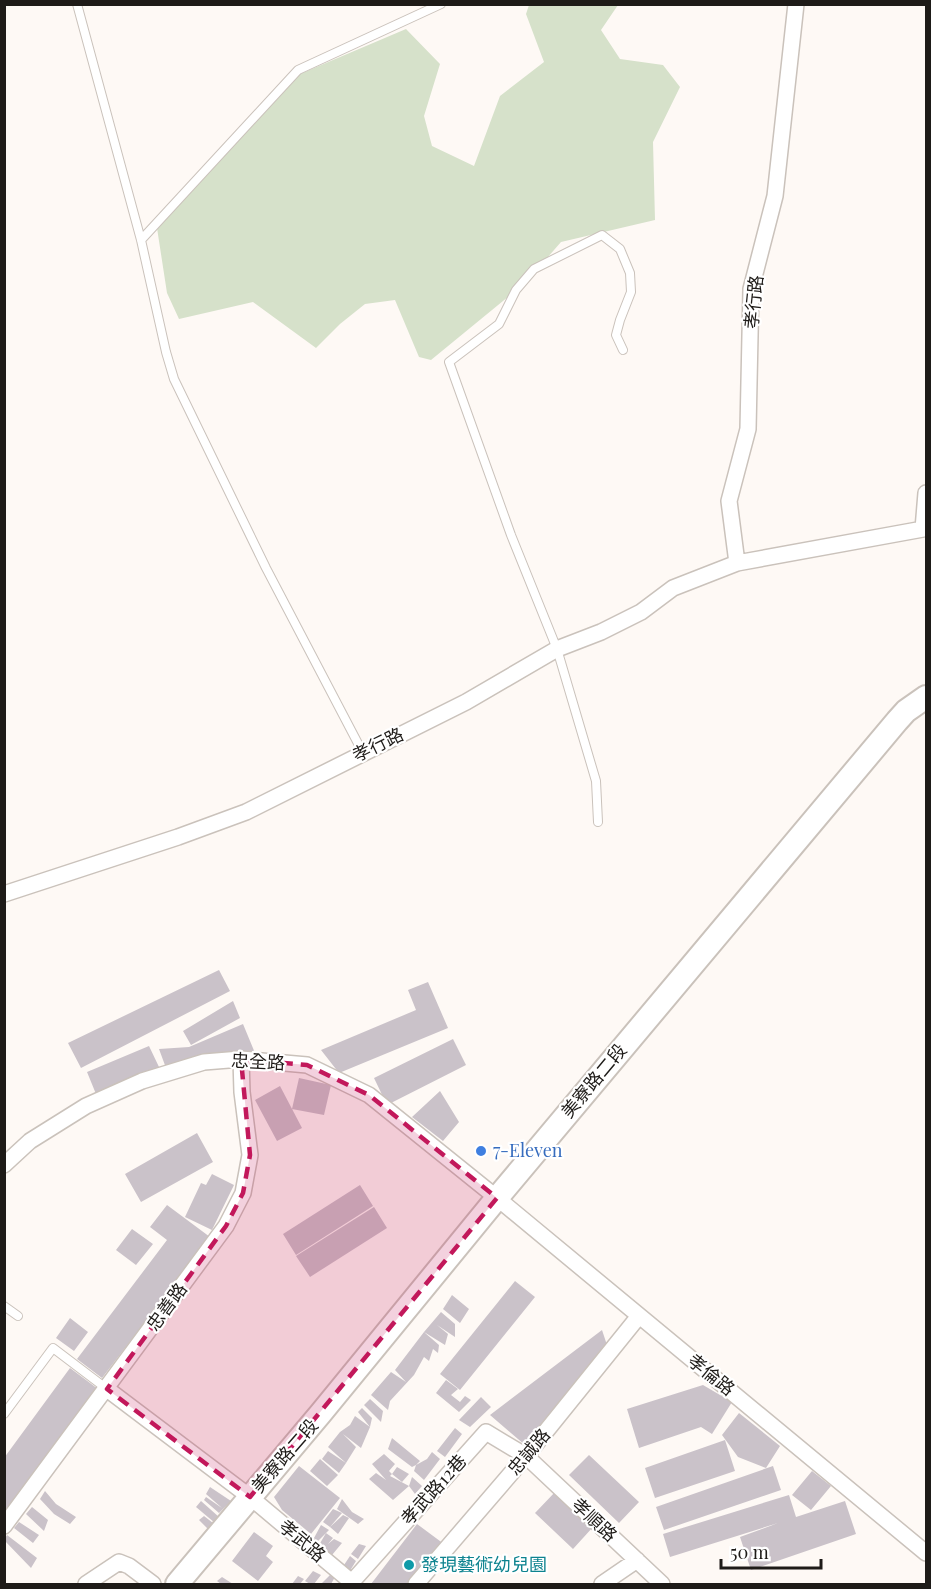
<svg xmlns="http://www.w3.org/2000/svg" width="931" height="1589" viewBox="0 0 931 1589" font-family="'Playfair Display','Noto Sans TC',serif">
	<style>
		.green { fill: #d6e1ca }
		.building { fill: #cac2c9 }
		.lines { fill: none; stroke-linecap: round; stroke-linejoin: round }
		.lane-casing { stroke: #cac2bb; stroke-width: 10 }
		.street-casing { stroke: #cac2bb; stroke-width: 18 }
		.secondary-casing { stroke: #cac2bb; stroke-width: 26 }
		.lane { stroke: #fff; stroke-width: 8 }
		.street { stroke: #fff; stroke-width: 15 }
		.secondary { stroke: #fff; stroke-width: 22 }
		.marked { fill: #c2185b; fill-opacity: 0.2; stroke: #c2185b; stroke-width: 4.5; stroke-dasharray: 12 8; stroke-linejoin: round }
		.shop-dot { fill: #3f7fe0; stroke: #fff; stroke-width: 2 }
		.culture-dot { fill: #0f9aa8; stroke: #fff; stroke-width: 2 }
		.labels { text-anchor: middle; stroke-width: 4.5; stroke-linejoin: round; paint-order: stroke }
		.street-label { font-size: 18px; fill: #1e1b18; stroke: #fff }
		.shop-label { font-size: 18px; fill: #366cbe; stroke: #fff; text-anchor: start }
		.culture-label { font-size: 18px; fill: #0d838f; stroke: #fff; text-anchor: start }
	</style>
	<rect width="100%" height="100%" fill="#fef9f5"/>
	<path class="green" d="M529 5H618L601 30 620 59 663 65 680 87 653 142 655 220 561 242 526 282 431 360 419 357 395 300 365 304 340 324 316 348 253 302 179 319 167 293 157 228 300 74 406 29 440 64 424 116 432 146 474 166 500 96 544 62 526 14Z"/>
	<path class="building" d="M219 970 230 991 81 1068 68 1043Z
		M428 982 448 1028 339 1073 321 1050 416 1010 408 990Z
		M233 1001 240 1018 191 1045 183 1031Z
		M243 1024 255 1053 166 1068 159 1049 189 1047Z
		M453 1039 466 1065 387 1105 374 1078Z
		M149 1046 159 1067 96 1094 87 1072Z
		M299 1078 331 1085 324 1115 292 1109Z
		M280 1086 302 1128 277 1141 255 1100Z
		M440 1091 459 1122 443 1141 412 1117Z
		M197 1133 213 1162 141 1202 125 1174Z
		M212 1174 234 1185 212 1230 185 1217 201 1183 206 1185Z
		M360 1185 373 1206 296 1255 283 1234Z
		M167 1205 210 1237 102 1378 77 1359 167 1240 150 1227Z
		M374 1207 387 1228 310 1277 296 1256Z
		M132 1229 153 1244 136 1265 116 1250Z
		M515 1281 535 1297 460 1390 440 1374Z
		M452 1295 469 1309 460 1323 443 1309Z
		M441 1312 455 1324V1337L437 1325 448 1334 445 1345 424 1332Z
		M70 1318 88 1332 74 1351 56 1338Z
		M602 1330 607 1345 525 1445 490 1415Z
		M424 1332 439 1345 438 1353 433 1349 429 1361 424 1357 414 1375 390 1401 388 1410 371 1395 391 1372 406 1382 395 1370Z
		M70 1368 98 1389 9 1511 4 1508V1458Z
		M446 1380 458 1389 451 1395 460 1402 465 1396 471 1400 459 1412 436 1393Z
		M703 1385 732 1402 712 1434 701 1427 639 1448 627 1409Z
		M481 1397 491 1407 470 1427 459 1420Z
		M370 1399 383 1411 381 1422 364 1405Z
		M362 1408 372 1418 370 1427 358 1412Z
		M739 1413 780 1446 766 1468 738 1457 722 1435Z
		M355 1416 370 1427 361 1448 343 1434 356 1447 346 1463 328 1447 340 1432 350 1425Z
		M455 1428 462 1434 445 1457 437 1451Z
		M392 1438 420 1461 416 1465 427 1459 432 1452 440 1459 424 1480 414 1471 416 1465 412 1467 388 1449Z
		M725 1440 735 1471 655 1498 645 1468Z
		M328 1451 346 1463 339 1473 322 1459Z
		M384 1454 395 1464 389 1471 392 1474 390 1476 409 1486 412 1477 422 1486 415 1494 409 1486 393 1500 369 1479 376 1473 386 1480 372 1464Z
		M589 1455 639 1502 619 1523 569 1475Z
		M320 1459 338 1475 327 1486 310 1471Z
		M299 1466 340 1498 311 1534 282 1510 274 1497Z
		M773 1466 781 1490 664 1530 656 1507Z
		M397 1467 409 1474 402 1482 392 1474Z
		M812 1471 831 1486 811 1510 792 1495Z
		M210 1487 231 1501 219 1513 204 1500 206 1497 222 1508 206 1494Z
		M45 1491 56 1504 76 1517 70 1524 54 1514 40 1499Z
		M556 1491 593 1527 573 1549 535 1513Z
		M789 1495 796 1517 845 1501 856 1534 751 1570 740 1537 778 1523 670 1557 663 1534Z
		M342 1499 352 1512 364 1519 358 1524 337 1509Z
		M201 1501 219 1517 215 1523 196 1507Z
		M32 1507 48 1520 44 1531 26 1514Z
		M333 1509 342 1513 330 1527 323 1522Z
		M343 1515 349 1518 338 1534 330 1527Z
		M204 1516 213 1523 209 1530 199 1520Z
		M19 1522 39 1535 33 1543 14 1528Z
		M417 1524 448 1547 416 1584H371Z
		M321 1525 329 1530 317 1542 314 1538Z
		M254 1532 273 1546 266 1556 273 1562 258 1581 232 1561Z
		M326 1533 333 1538 328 1544 334 1539 342 1543 332 1555 319 1545Z
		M7 1535 37 1558 31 1568 4 1540Z
		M359 1544 366 1546 358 1559 351 1554Z
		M350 1556 356 1561 348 1574 342 1568Z
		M313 1571 321 1575 314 1584H310L305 1581Z
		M330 1575 335 1577 331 1584H321Z
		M298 1576 304 1579 300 1584H292Z
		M222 1577 233 1584H221L217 1581Z"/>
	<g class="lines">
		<g class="lane-casing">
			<path id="lane" d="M77 4 141 240 166 352 174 379 266 568 363 753
				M141 240 298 70 441 4
				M598 822 596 781 557 649 511 535 449 362 499 324 516 290 534 269 602 235 620 249 630 273 631 292 620 320 616 335 623 350
				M4 1306 18 1316
				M4 1414 53 1348 107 1389"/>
		</g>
		<g class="street-casing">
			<path id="street" d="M737 563 729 501 748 429 751 289 775 196 796 4
				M4 894 178 837 246 812 466 702 557 649 601 632 641 612 673 588 737 563 923 529 926 493
				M4 1165 30 1141 86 1106 142 1081 204 1062 241 1059 307 1065 369 1095 497 1198 926 1553
				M107 1389 250 1497 354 1584
				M4 1526 226 1226 243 1193 250 1155 242 1092 241 1059
				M351 1583 486 1432 526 1456 662 1584
				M86 1584 119 1562 129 1566 153 1584
				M416 1584 526 1456 639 1316
				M602 1584 637 1560"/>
		</g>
		<g class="secondary-casing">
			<path id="secondary" d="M177 1584 321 1413 497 1198 897 721 906 711 926 697"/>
		</g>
		<use href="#lane" class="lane"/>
		<use href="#street" class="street"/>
		<use href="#secondary" class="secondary"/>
	</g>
	<path class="marked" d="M241 1059 307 1065 369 1095 497 1198 250 1497 107 1389 226 1226 243 1193 250 1155Z"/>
	<circle class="shop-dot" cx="481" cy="1151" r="6"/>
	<circle class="culture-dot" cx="409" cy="1565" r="6"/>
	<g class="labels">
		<g class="street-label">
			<text transform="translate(754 302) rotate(-84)" y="6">孝行路</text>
			<text transform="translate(378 745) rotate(-26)" y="6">孝行路</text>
			<text transform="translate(258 1062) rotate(3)" y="6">忠全路</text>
			<text transform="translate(594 1081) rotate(-50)" y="6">美寮路二段</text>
			<text transform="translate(167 1307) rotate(-54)" y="6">忠善路</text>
			<text transform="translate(711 1375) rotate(39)" y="6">孝倫路</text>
			<text transform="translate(529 1452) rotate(-50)" y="6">忠誠路</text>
			<text transform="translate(285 1456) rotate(-49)" y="6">美寮路二段</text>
			<text transform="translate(434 1490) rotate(-48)" y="6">孝武路12巷</text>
			<text transform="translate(594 1520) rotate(43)" y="6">孝順路</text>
			<text transform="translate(302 1541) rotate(40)" y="6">孝武路</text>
		</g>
		<g class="shop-label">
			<text x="493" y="1157">7-Eleven</text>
		</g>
		<g class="culture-label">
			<text x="421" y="1571">發現藝術幼兒園</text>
		</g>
	</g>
	<rect width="931" height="1589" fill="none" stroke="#1e1b18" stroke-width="12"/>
	<path d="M721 1559v9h100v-9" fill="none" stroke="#1e1b18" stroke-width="3"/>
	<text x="730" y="1559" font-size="18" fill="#1e1b18" stroke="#ffffff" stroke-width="4.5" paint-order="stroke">50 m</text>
</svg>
